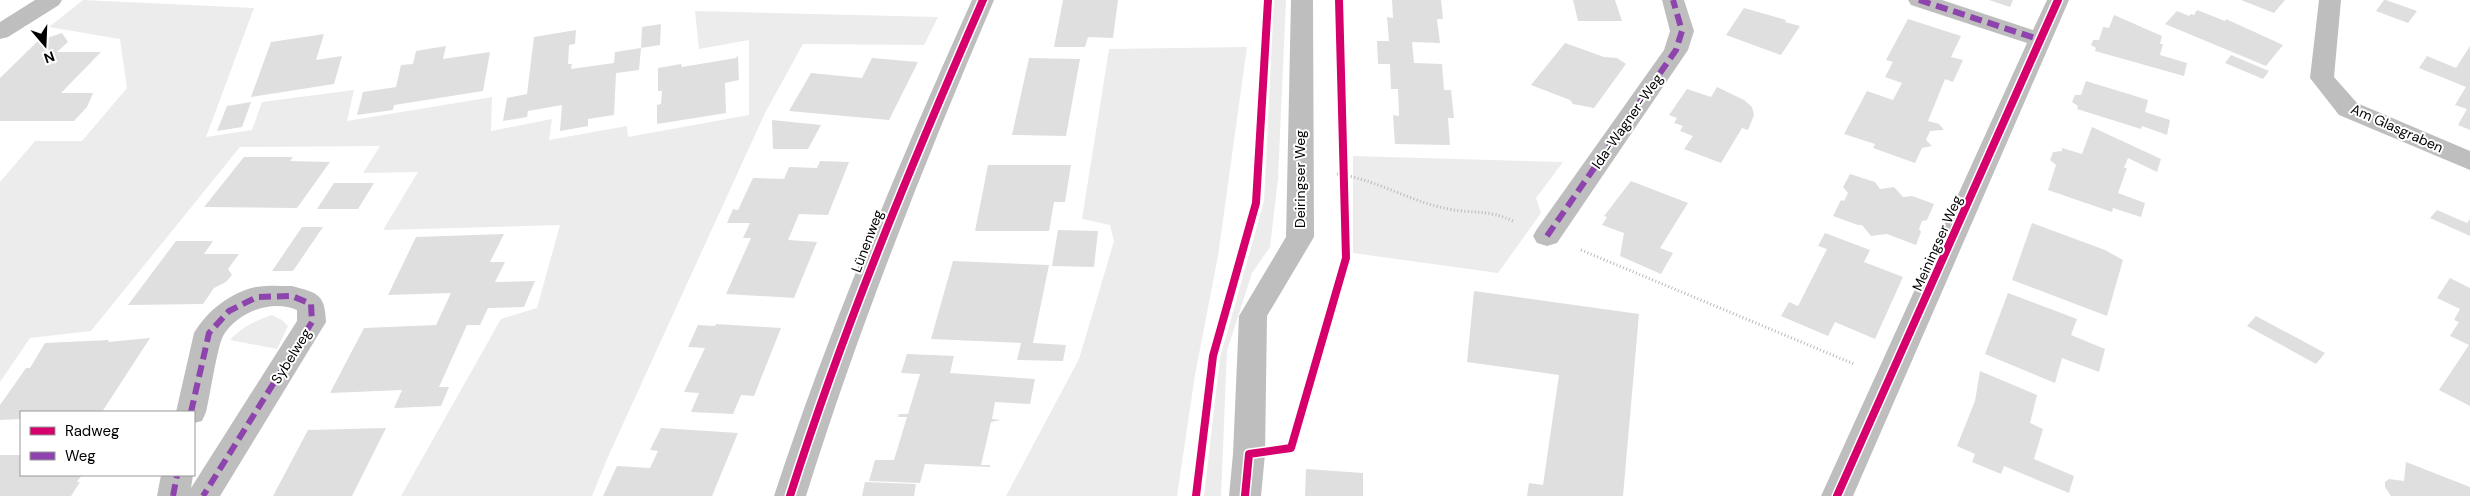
<svg xmlns="http://www.w3.org/2000/svg" width="2470" height="496" viewBox="0 0 2470 496" font-family="'DM Sans',sans-serif">
	<style>
		.green { fill: #ececec }
		.building { fill: #dfdfdf }
		.lines { fill: none; stroke-linecap: round; stroke-linejoin: round }
		.path { stroke: #b9b9b9; stroke-width: 3; stroke-dasharray: 1 2.5; stroke-linecap: butt }
		.minor { fill: #bebebe; fill-rule: evenodd }
		.quiet { stroke: #8e44ad; stroke-width: 6; stroke-dasharray: 12 6; stroke-linecap: butt }
		.cycleway-casing { stroke: #fff; stroke-width: 11 }
		.cycleway { stroke: #d6006c; stroke-width: 8 }
		.labels { text-anchor: middle; stroke-width: 4; stroke-linejoin: round; paint-order: stroke }
		.street-label { font-size: 14px; fill: #000; stroke: #fff }
	</style>
	<rect width="100%" height="100%" fill="#fff"/>
	<path class="green" d="M83 0 254 8 206 137 252 130 262 102 354 90 347 121 492 97 491 131 552 119 549 140 627 126 628 137 749 115V40L699 49 695 11 938 17 924 45 803 44 765 113 607 459 592 496H401L501 319 537 308 560 225 383 230 418 172 363 173 380 146 240 147 91 331 30 338 0 382V182L35 141H82L127 88 120 39 49 27Z
		M1274 0H1286L1278 179 1270 247 1252 273 1227 351 1221 496H1204L1220 358 1264 201Z
		M1247 47 1218 256 1195 375 1177 496H1006L1079 359 1114 241 1110 225 1082 219 1109 49Z
		M1353 156 1563 162 1536 198 1541 213 1498 273 1353 253Z
		M272 315 282 320 288 326 277 349 230 340C243 326 255 321 272 315Z"/>
	<path class="building" d="M1063 0H1118L1113 38 1088 37 1085 47H1054Z
		M1392 0H1441L1443 19H1437L1440 43 1412 42 1414 63 1442 64 1444 90H1451L1454 118H1448L1450 145 1395 144 1393 115 1399 116 1398 89H1391L1390 64H1378L1377 41H1389L1387 17 1393 18Z
		M1573 0H1615L1622 21H1578Z
		M1989 0H2013L2010 7Z
		M2241 0H2285L2274 13Z
		M2384 0H2386L2417 11 2408 23 2376 11Z
		M1744 8 1786 20 1785 22 1800 26 1781 55 1726 35Z
		M2197 10 2225 21 2226 19 2283 45 2266 66 2165 24 2177 11 2189 16 2191 14 2194 15Z
		M2114 15 2162 36 2160 44H2163L2160 55 2187 63 2184 76 2095 51 2096 48 2091 45 2093 40H2099L2103 27 2109 28Z
		M1908 19 1961 36 1951 57 1963 60 1953 82 1945 79 1928 121 1939 124 1944 130 1930 131 1926 140 1932 146 1922 148 1915 163 1873 148 1875 144 1844 134 1867 91 1893 100 1902 83 1885 77 1893 62 1886 60Z
		M661 24 660 45 641 48 642 27Z
		M576 30 575 44 569 45 568 64H572L571 69 614 63 615 52 641 48 639 70 616 73 614 115 588 119V126L560 131 562 105 528 111 527 117 503 121 507 98 527 94 534 37Z
		M62 33 68 42 57 52H101L61 93H93L87 107 74 121H0V78L38 41Z
		M324 34 316 60 342 56 334 84 251 97 271 42Z
		M1565 43 1604 57 1617 58 1626 64 1594 108 1573 104 1570 100 1531 85Z
		M446 46 443 59 490 52 483 91 394 105 393 110 357 115 363 92 396 87 401 65 413 64 416 51Z
		M2470 46V130L2458 125 2467 109 2455 105 2466 87 2419 68 2427 56 2456 68Z
		M738 55 739 80 725 83 726 113 657 124V105L661 104 662 91H658V68L681 64 682 67 736 58Z
		M2231 55 2269 71 2263 79 2225 63Z
		M872 58 918 62 889 120 789 111 811 73 862 78Z
		M1029 58 1080 59 1066 136 1012 135Z
		M2086 81 2148 100 2145 112 2170 120 2167 135 2142 126 2141 129 2077 109 2078 106 2072 102 2075 95H2081Z
		M1717 87 1744 100 1752 107 1754 115 1748 130 1742 128 1721 163 1684 149 1693 136 1680 131 1683 126 1674 123 1677 118 1669 115 1687 89 1711 97Z
		M251 102 242 127 217 131 227 106Z
		M772 120 821 125 808 149H773Z
		M2092 127 2161 159 2157 172 2128 158 2124 168H2127L2118 193 2145 203 2141 217 2113 208 2112 212 2048 190 2056 165 2050 160 2053 152 2062 151V148L2082 154Z
		M244 157H293L290 161 330 162 297 208 204 207Z
		M820 161 849 162 828 215 799 214 788 240 817 242 794 298 726 294 751 238H743L750 223H727L733 209 738 210 753 178 784 179 789 167 817 168Z
		M988 165H1071L1065 202H1054L1049 231H975Z
		M1850 174 1875 182 1880 189 1894 187 1903 197 1912 196 1934 204 1927 220 1922 221 1919 229 1921 232 1916 245 1887 234 1871 236 1862 225H1858L1833 216 1841 200 1844 201 1848 193 1843 187Z
		M1631 181 1688 203 1660 248 1673 253 1661 274 1620 256 1624 233 1602 225 1607 217 1604 216Z
		M334 183H374L358 209H317Z
		M2437 210 2467 223 2470 219V236L2430 218Z
		M2032 223 2105 250 2123 260 2107 316 2012 280Z
		M302 227H323L293 271H272Z
		M1058 230 1098 231 1094 267 1052 266Z
		M1825 233 1870 250 1864 262 1903 277 1875 339 1835 322 1828 336 1781 316 1789 302 1798 306 1827 249 1818 246Z
		M504 234 490 262H505L495 282 535 281 524 307 488 308 480 325H467L439 387H449L441 406 394 408 402 390 330 393 364 328 436 325 451 293 388 295 416 237Z
		M176 241H213L204 254H239L228 269 232 275 226 282 214 288 203 304 128 305Z
		M953 261 1049 265 1033 343 1066 345 1063 361 1017 360 1021 343 931 339Z
		M2450 278 2470 288V406L2439 390 2469 345 2450 336 2459 322 2454 320 2460 309 2437 298Z
		M1474 291 1639 314 1623 496H1527L1529 483 1543 485 1559 375 1467 362Z
		M2008 293 2077 319 2071 335 2105 349 2099 372 2062 358 2055 383 1985 354Z
		M2256 316 2325 353 2316 364 2247 326Z
		M716 324 781 328 754 396 741 395 733 414 691 412 699 393 684 392 705 348 688 347 698 325 715 326Z
		M150 338 102 412H21V419L0 420V405L26 368H30L45 343 109 340 108 342Z
		M907 354 954 356 950 373 1035 379 1030 404 995 402 992 419 1001 420 991 422 981 465H990V467L925 464 920 483 869 481 875 460H894L907 417H898L899 414H908L920 374 901 373Z
		M1980 371 2037 395 2030 423 2043 429 2034 459 2074 476 2069 493 2004 466 2001 474 1972 462 1975 454 1957 446 1975 401Z
		M386 428 352 496H273L308 430Z
		M661 428 738 433 712 496H603L617 466 650 468 658 451 650 450Z
		M0 455H21V475H82L77 482H80L71 496H0Z
		M2406 462 2470 487V496H2391L2385 487V482L2389 479 2404 481Z
		M1306 469 1363 473V496H1305Z
		M865 482 916 484 914 496H862Z"/>
	<g class="lines">
		<path class="path" d="M1337 174C1376 179 1410 202 1449 209 1474 214 1487 209 1513 221
			M1581 250 1854 364
			M1238 267 1256 203 1262 105
			M1196 496 1209 394"/>
		<path class="minor" d="M35 0H62L59 5 8 37 0 39V22Z
			M972 0H994C924 163 859 327 806 496H774C830 326 899 163 972 0Z
			M1291 0H1313L1314 237 1267 316 1265 454 1261 496H1229L1233 454 1239 316 1286 237Z
			M1662 0H1684L1694 31 1688 50 1557 243 1547 246 1537 243 1533 236 1537 229 1664 50 1670 31Z
			M1908 0H1942L2033 30 2047 0H2069L1853 496H1821L2027 43 1911 5Z
			M2319 0H2341L2334 77 2357 103 2470 151V170L2339 115 2310 78Z
			M292 286C318 293 325 294 326 322L220 496H157L161 475H193L191 488 297 321V310C272 299 237 312 223 336 217 348 210 396 206 412L202 421 194 423V412H176L194 333C207 311 231 292 256 287 268 285 280 286 292 286Z"/>
		<path class="quiet" d="M1919 0 2041 40
			M1547 236 1676 50 1682 31 1673 0
			M191 412 209 333 229 311 257 297 292 296 311 304 312 322 203 496
			M173 496 177 475"/>
		<g class="cycleway-casing">
			<path id="cycleway" d="M790 496C844 326 912 163 983 0
				M1196 496 1213 356 1256 203 1268 0
				M1245 496 1249 454 1291 448 1346 258 1339 0
				M1837 496 2058 0"/>
		</g>
		<use href="#cycleway" class="cycleway"/>
	</g>
	<g class="labels">
		<g class="street-label">
			<text transform="translate(1627 121) rotate(-55)" y="5">Ida-Wagner-Weg</text>
			<text transform="translate(2397 128) rotate(24)" y="5">Am Glasgraben</text>
			<text transform="translate(1300 179) rotate(-90)" y="5">Deiringser Weg</text>
			<text transform="translate(867 241) rotate(-69)" y="5">Lünenweg</text>
			<text transform="translate(1937 243) rotate(-66)" y="5">Meiningser Weg</text>
			<text transform="translate(291 356) rotate(-58)" y="5">Sybelweg</text>
		</g>
	</g>
	<rect x="20" y="411" width="175" height="65" fill="#ffffff" stroke="#999999"/>
	<rect x="30" y="427" width="25" height="8" fill="#d6006c" stroke="#999999"/>
	<text x="65" y="436" font-size="15" fill="#000000">Radweg</text>
	<rect x="30" y="452" width="25" height="8" fill="#8e44ad" stroke="#999999"/>
	<text x="65" y="461" font-size="15" fill="#000000">Weg</text>
	<g transform="translate(45 45) rotate(161)" stroke="#ffffff" stroke-width="4" paint-order="stroke">
	<path d="M0-4L9 19L0 12L-9 19Z" fill="#000000"/>
	<text y="-8" font-size="14" font-weight="bold" text-anchor="middle" fill="#000000">N</text>
	</g>
</svg>
